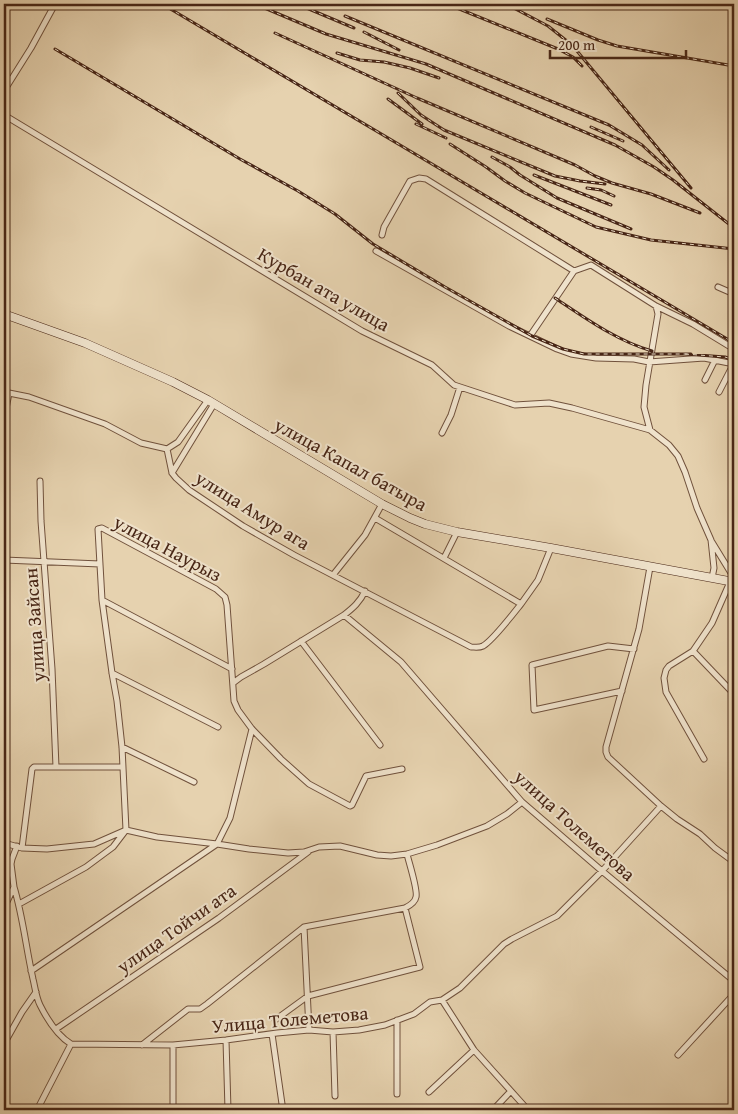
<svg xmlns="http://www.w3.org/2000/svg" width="738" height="1114" viewBox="0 0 738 1114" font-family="'Gentium Book Plus',serif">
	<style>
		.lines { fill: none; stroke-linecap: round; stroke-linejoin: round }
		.minor-casing { stroke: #70513c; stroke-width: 7 }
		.secondary-casing { stroke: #482616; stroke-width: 9 }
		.minor { stroke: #efe2cb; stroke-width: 5 }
		.secondary { stroke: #efe2cb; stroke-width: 8 }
		.rail-casing { stroke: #482616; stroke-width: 3 }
		.rail { stroke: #efe2cb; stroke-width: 1; stroke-dasharray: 4; stroke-linecap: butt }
		.labels { text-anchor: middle; stroke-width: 4; stroke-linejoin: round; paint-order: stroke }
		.street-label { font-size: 19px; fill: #482616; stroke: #efe2cb }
	</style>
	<rect width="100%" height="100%" fill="#e6d2af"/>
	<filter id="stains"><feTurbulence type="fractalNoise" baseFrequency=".004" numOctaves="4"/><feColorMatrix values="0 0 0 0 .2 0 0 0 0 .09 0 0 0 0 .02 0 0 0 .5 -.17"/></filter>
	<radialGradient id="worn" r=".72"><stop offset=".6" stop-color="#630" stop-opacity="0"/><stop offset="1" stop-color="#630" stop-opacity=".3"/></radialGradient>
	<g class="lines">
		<g class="minor-casing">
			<path id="minor" d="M4 91 31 48 55 4
				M4 115 362 331 432 365 454 385 515 405 549 403 572 408 650 430
				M382 235 384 227 410 181 419 178 426 179 574 271
				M376 251 509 326 557 349 571 354 596 358 634 359 649 362 704 358 734 364
				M718 287 734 294
				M656 306 693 324 734 349
				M530 336 574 271 591 265 656 306 658 314 646 385 644 407 650 430 669 445 678 456 685 472 697 508 711 540 714 568 712 578
				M705 380 715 360
				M4 392 29 397 105 424 141 443 167 449 172 473 176 478 189 490 243 526 294 555 471 647C475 647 479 648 483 646 493 640 513 614 521 604
				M719 392 734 363
				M4 419 9 393
				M442 433 451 415 460 387
				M167 449 178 442 208 400
				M172 473 214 404
				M40 481 41 521 52 669 56 767
				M375 518 521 604 538 580 551 548
				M712 542 734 578
				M444 558 457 532
				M4 560 100 564
				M650 567 639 629 606 747V752L608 757 661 806 677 819 700 834 715 848 734 862
				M333 575 365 535 382 504
				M344 615 401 662 522 802 602 871 734 981
				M301 641 380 745
				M693 651 734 694
				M232 669 102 600 98 529 102 528 216 589 225 597 227 605 234 701 238 710 252 729 281 759 309 784 350 806 352 805 366 776 402 769
				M112 673 218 727
				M233 683 241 677 264 664 344 615C353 608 360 602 365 591
				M622 691 534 710 532 665 608 646 634 649
				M122 747 194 782
				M704 759 666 692 664 678 666 670 669 666 693 651 712 623 730 582
				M4 843 22 848 47 849 94 844 126 830 157 837 217 844 249 849 288 853 304 852 319 847 340 846 377 855 391 856 407 854 437 845 487 826 507 814 522 802
				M22 848 32 769 34 767H123
				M14 887C23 917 26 948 33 979 35 987 36 997 40 1005 47 1019 58 1036 71 1044L173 1045 226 1040 277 1033 309 1030 333 1032 359 1030 385 1025 414 1014 430 1002 442 1000 460 988 504 944 512 939 557 916 602 871 661 806
				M19 904 86 867 113 847 126 830 122 747 117 701 112 673 102 600
				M4 908 14 887 11 864 12 859 17 846
				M304 927 309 1030
				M31 971 217 844 230 818 252 729
				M442 1000 474 1050 528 1110
				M275 1020 308 996 420 967 405 908
				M56 1029 219 918 308 852
				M333 1032 335 1096
				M272 1034 282 1104
				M226 1040 228 1110
				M734 1043V1044
				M4 1044 22 1012 36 992
				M142 1045 188 1009H200L207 1004 304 927 405 908C409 906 415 903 416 897 418 890 409 863 407 854
				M678 1055 734 994
				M429 1092 474 1050
				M397 1094V1020
				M37 1110 71 1044
				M173 1110V1045
				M493 1110 511 1091"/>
		</g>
		<g class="secondary-casing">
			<path id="secondary" d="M4 314 85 343 173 382 208 400 382 504 410 518 425 524 457 532 551 548 734 582"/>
		</g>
		<use href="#minor" class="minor"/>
		<use href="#secondary" class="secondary"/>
		<g class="rail-casing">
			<path id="rail" d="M162 4 734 343
				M255 4 326 34 426 64 615 145 654 167 673 180 734 228
				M297 4 354 28
				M447 4 558 49 573 57 582 66
				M506 4 548 26 572 45 691 188
				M345 16 609 125 642 145 669 170
				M547 19 598 40 617 46 734 66
				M364 32 399 50
				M275 33 417 98 575 165 595 176 612 183 651 194 700 213
				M55 49 240 159 298 191 335 214 373 244 445 287 532 336 563 349 584 354H691
				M337 53 360 60 384 62 410 68 439 78
				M398 93 421 115 444 130 555 176 580 181 605 184
				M388 99 422 124
				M416 124 446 138
				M591 127 623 141
				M450 144 486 167 505 181 525 193 596 227 651 240 734 249
				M492 157 510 167 520 175 557 198 631 229
				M534 175 611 205
				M587 188 601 190 614 196
				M555 298C585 318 617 341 652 351
				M685 354 725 357 734 360"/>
		</g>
		<use href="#rail" class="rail"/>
	</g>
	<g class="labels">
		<g class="street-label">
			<text transform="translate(324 289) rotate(30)" y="7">Курбан ата улица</text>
			<text transform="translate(351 464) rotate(29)" y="7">улица Капал батыра</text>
			<text transform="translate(253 510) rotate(32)" y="7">улица Амур ага</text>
			<text transform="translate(168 548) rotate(28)" y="7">улица Наурыз</text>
			<text transform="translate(34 625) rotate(-94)" y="7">улица Зайсан</text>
			<text transform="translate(575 825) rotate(42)" y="7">улица Толеметова</text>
			<text transform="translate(176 928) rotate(-35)" y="7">улица Тойчи ата</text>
			<text transform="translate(290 1019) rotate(-5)" y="7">Улица Толеметова</text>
		</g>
	</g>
	<rect width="738" height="1114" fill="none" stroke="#e6d2af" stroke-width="20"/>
	<rect x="5" y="5" width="728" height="1104" fill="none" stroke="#482616" stroke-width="2.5"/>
	<rect x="10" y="10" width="718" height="1094" fill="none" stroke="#482616"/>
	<path d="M550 50v8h136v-8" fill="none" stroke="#482616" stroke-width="2.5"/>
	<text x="558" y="50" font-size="15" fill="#482616" stroke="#efe2cb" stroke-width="4" paint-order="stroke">200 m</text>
	<rect width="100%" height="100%" filter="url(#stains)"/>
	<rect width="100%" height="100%" fill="url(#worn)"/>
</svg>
